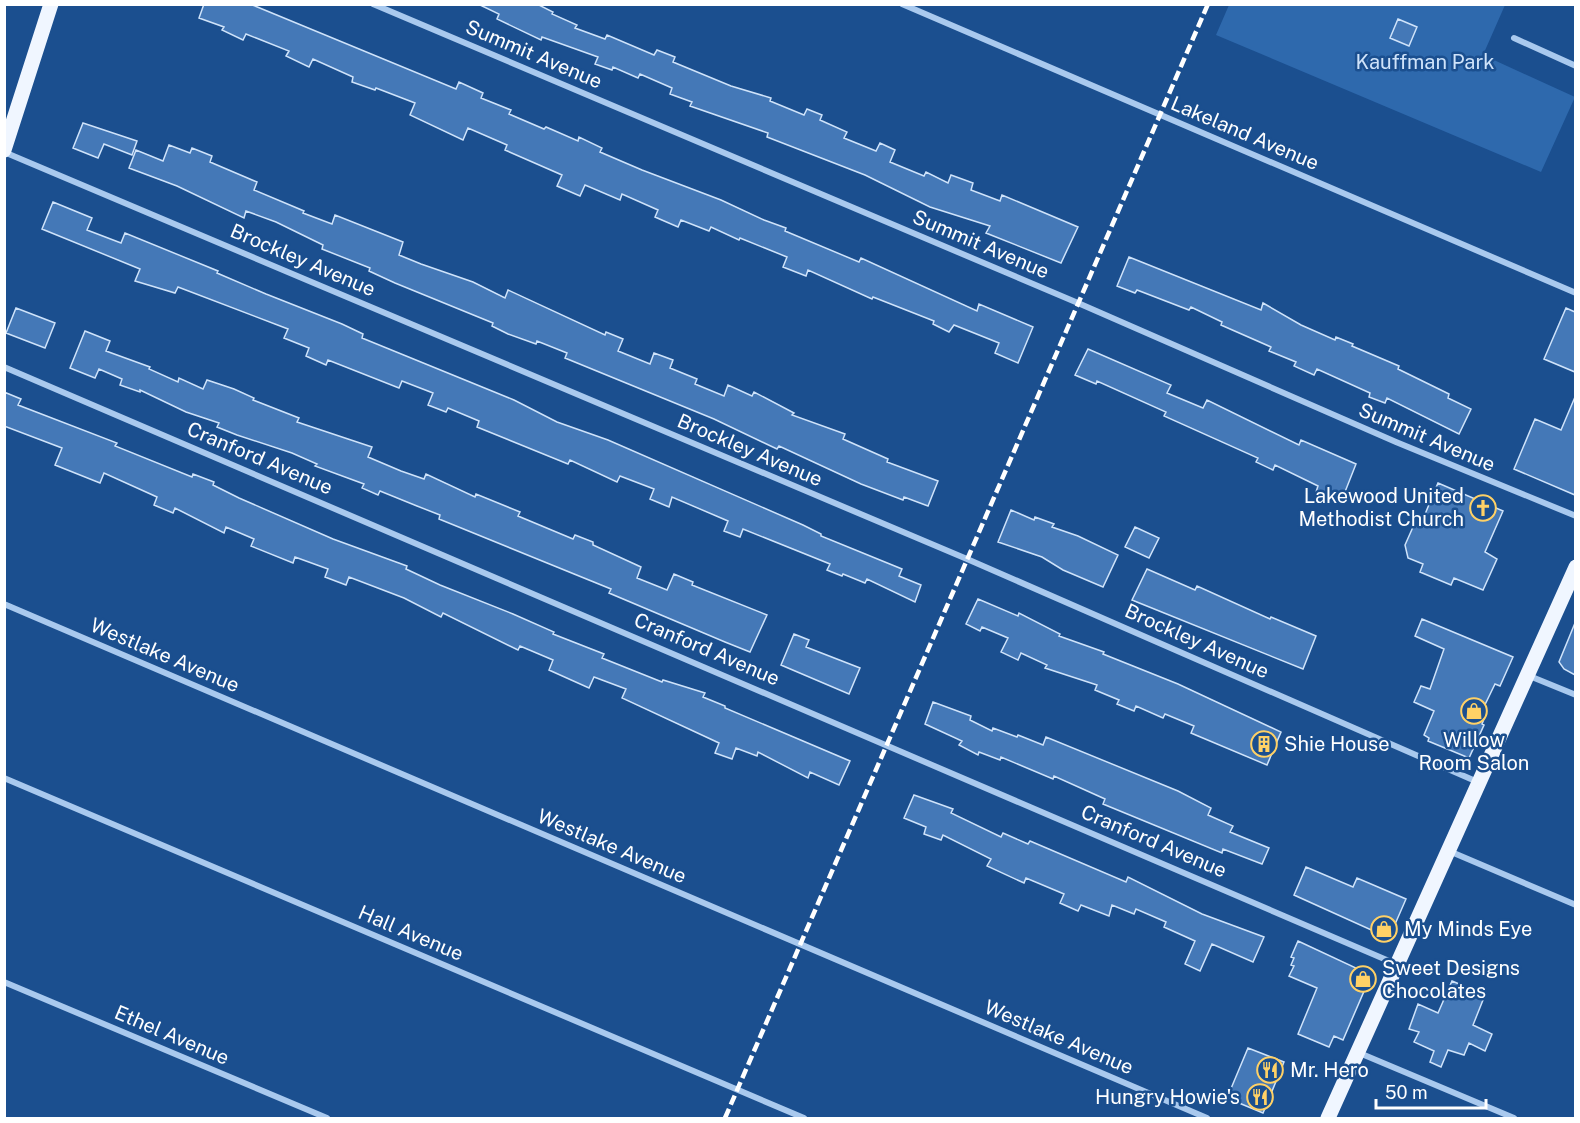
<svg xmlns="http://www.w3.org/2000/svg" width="1580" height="1123" viewBox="0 0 1580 1123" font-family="'Public Sans',sans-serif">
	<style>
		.green { fill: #2e69ad }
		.building { fill: #4478b7; stroke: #cfe3fa; stroke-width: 1.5 }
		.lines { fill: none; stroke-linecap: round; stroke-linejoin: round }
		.minor { stroke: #a9c9ee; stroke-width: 6 }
		.primary { stroke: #f0f6ff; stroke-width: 15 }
		.rail { stroke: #fff; stroke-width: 4.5; stroke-dasharray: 10 4.5; stroke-linecap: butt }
		.labels { text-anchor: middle; stroke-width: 5; stroke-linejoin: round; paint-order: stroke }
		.street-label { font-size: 20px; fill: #fff; stroke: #1b4f8f }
		.park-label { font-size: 20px; fill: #cfe3fa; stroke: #1b4f8f }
		.poi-label { font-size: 20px; fill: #fff; stroke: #1b4f8f; text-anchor: start }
	</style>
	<rect width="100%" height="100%" fill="#1b4f8f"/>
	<path class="green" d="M1229 5H1505L1483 55 1575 97 1541 172 1216 35Z"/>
	<path class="building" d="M204 4H250L456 89 459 82 483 93 481 98 511 110 509 114 544 129 546 127 578 141 579 137 602 148 600 152 642 170 721 200 764 220 786 228 785 231 859 262 861 258 977 311 979 304 1033 327 1018 363 995 353 999 343 954 325 949 332 933 324 934 321 873 297 872 299 808 270 806 276 783 267 787 257 740 238 739 240 711 227 709 231 681 220 678 227 655 217 658 210 622 194 620 200 585 185 580 196 557 186 562 175 505 150 507 145 468 128 463 140 410 115 415 103 376 88 375 90 352 82 353 77 313 59 309 67 286 56 289 51 246 34 243 40 222 30 224 27 199 18Z
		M478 4H537L553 12 552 14 577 25 575 28 605 39 607 35 654 55 657 50 675 57 673 62 731 86 771 98 770 101 804 115 807 109 822 115 820 120 847 132 844 138 876 151 880 143 895 150 890 162 924 176 926 172 948 183 951 175 973 183 971 190 1000 201 1002 195 1078 227 1061 263 986 233 990 226 930 207 865 175 767 137 768 133 690 106 692 102 670 94 672 88 640 74 638 78 613 67 612 70 595 64 598 57 542 37 541 40 497 19 499 14Z
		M1398 19 1417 27 1409 46 1390 38Z
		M83 123 137 141 132 155 104 144 98 158 73 148Z
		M169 145 190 153 192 148 212 156 210 162 257 182 254 190 304 211 303 213 332 224 335 215 403 242 399 255 421 264 473 282 505 298 508 290 605 335 606 332 623 339 618 351 650 364 654 353 673 360 670 368 697 379 695 384 724 396 728 385 752 396 754 392 794 413 792 415 845 434 843 439 888 459 887 462 938 481 928 506 904 497 903 500 861 484 779 446 777 449 714 419 565 358 567 353 537 341 536 344 508 334 492 326 493 323 395 283 369 271 370 268 322 249 323 245 276 222 246 211 244 218 177 186 129 168 136 150 163 161Z
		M53 202 92 218 87 230 121 243 125 233 218 271 217 273 266 294 342 324 363 334 362 338 514 400 557 422 608 440 803 525 821 534V536L902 569 899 576 921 585 915 602 867 579 865 583 843 574 842 576 827 570 830 564 743 529 740 537 724 531 728 521 672 497 669 507 650 499 654 489 620 476 617 482 570 460 568 464 477 427 479 421 448 408 446 412 428 405 433 393 402 381 399 388 328 360 326 365 306 356 309 348 284 338 288 329 178 287 175 293 135 281 140 269 42 229Z
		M1129 257 1261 310 1263 303 1301 325 1335 340 1336 337 1353 344 1352 346 1399 366 1398 369 1449 394 1448 398 1471 409 1459 434 1387 398 1385 403 1369 397 1370 393 1317 369 1314 375 1294 366 1296 362 1269 351 1271 347 1221 325 1222 322 1191 307 1189 310 1137 290 1135 293 1117 286Z
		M16 308 55 323 45 348 6 333Z
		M1566 308 1575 312V372L1544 359Z
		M85 331 110 341 106 351 150 367 149 369 178 382 179 378 203 389 207 380 234 389 254 398 253 400 299 418 297 422 372 447 368 457 401 471 424 479 426 474 475 497 476 494 520 512 518 516 573 539 575 535 593 542V545L641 567 637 578 667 590 674 574 693 582 692 585 767 615 750 652 725 642 609 593 611 589 439 519 440 515 417 506 380 491 378 495 362 488 364 484 315 466 317 464 292 453 237 435 217 427 219 423 186 412 140 390V392L120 385 122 379 99 369 95 378 70 368Z
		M1088 349 1171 385 1167 393 1203 408 1207 400 1299 445 1301 440 1356 464 1341 502 1316 492 1318 486 1275 465 1273 470 1256 462 1258 458 1164 416 1166 412 1097 381 1096 384 1075 375Z
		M4 392 21 399 18 405 117 443 115 446 192 477 193 474 214 482 213 485 239 498 333 539 407 566 406 569 440 585 513 614 554 632 553 634 604 654 602 658 662 682 663 680 705 693 703 697 725 706V708L850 761 839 785 810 772 808 778 758 752 757 756 736 748 732 759 715 753 719 743 622 698 626 689 594 677 589 688 549 670 553 660 520 646 518 650 443 613 441 617 404 598 349 577 346 585 325 577 328 569 295 557 293 563 251 546 254 539 226 527 224 533 175 508 173 513 154 505 157 497 104 473 100 483 55 465 62 448 4 426Z
		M1575 397V495L1514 469 1535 419 1561 430Z
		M1438 483 1503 511 1485 552 1497 559 1483 590 1454 578 1451 585 1420 572 1423 564 1408 558 1405 545 1417 518 1423 519Z
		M1011 510 1034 520 1035 517 1054 524 1052 527 1078 536 1118 555 1103 587 1063 570 1042 557 998 542Z
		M1135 527 1159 538 1149 558 1125 547Z
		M1147 569 1195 590 1197 586 1270 619 1271 617 1316 636 1303 669 1132 600Z
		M978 599 1018 616 1019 613 1060 634 1059 636 1104 652 1103 654 1178 684 1281 732 1267 765 1191 733 1194 726 1165 714 1163 718 1136 706 1134 711 1117 704 1119 700 1095 690 1097 685 1045 668 1047 665 1021 653 1018 660 1001 652 1008 638 982 627 980 631 966 624Z
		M1422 619 1513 657 1500 686 1495 684 1479 717 1484 719 1482 724 1484 725 1469 758 1428 741 1429 738 1424 735 1434 711 1414 702 1421 686 1430 689 1444 649 1415 636Z
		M1575 623V675L1564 669 1559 662Z
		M794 634 809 640 806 647 860 668 849 694 781 665Z
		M933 702 971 716 970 720 992 731 993 728 1017 737 1018 735 1043 745 1046 737 1178 791 1211 808 1208 815 1233 826 1230 832 1269 848 1262 864 1223 849 1222 853 1103 804 1105 799 1054 776 1053 779 1001 757 1000 760 979 752 978 755 959 745 962 741 925 724Z
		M914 795 953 809 951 813 1001 837 1003 833 1028 844 1030 841 1126 882 1128 877 1202 914 1264 937 1253 962 1212 944 1200 971 1185 964 1195 941 1164 927 1166 922 1136 909 1134 914 1112 905 1109 916 1081 905 1078 911 1060 903 1064 894 1026 878 1024 883 987 866 991 859 943 835 941 840 924 834 926 827 904 818Z
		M1306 867 1353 887 1357 878 1406 899 1389 938 1294 895Z
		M1298 941 1371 975 1343 1040 1334 1036 1329 1047 1298 1034 1317 988 1289 976 1294 966 1291 965 1294 958 1291 957Z
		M1452 981 1485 995 1473 1025 1492 1034 1485 1051 1469 1043 1464 1055 1448 1050 1441 1067 1430 1062 1434 1051 1414 1042 1419 1032 1409 1029 1418 1004 1438 1013Z
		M1248 1048 1284 1062 1263 1113 1227 1098Z"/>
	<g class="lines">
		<path class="minor" d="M373 4 1078 303 1396 442 1576 516
			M902 4 1576 293
			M1514 38 1576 66
			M4 152 967 559 1480 783
			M4 367 1396 964
			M4 604 1207 1118
			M1527 675 1576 695
			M4 778 804 1118
			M1449 851 1576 905
			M4 982 327 1118
			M1357 1052 1514 1118"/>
		<path class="primary" d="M4 150 51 4
			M1328 1118 1576 567"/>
		<path class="rail" d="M725 1118 1208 4"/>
	</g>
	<defs>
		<g id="church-ring" transform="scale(1.35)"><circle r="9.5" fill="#1b4f8f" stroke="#ffd166" stroke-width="1.5"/><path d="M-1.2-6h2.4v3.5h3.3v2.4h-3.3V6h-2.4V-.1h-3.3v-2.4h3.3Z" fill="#ffd166"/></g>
		<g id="shop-ring" transform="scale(1.35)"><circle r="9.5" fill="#1b4f8f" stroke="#ffd166" stroke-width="1.5"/><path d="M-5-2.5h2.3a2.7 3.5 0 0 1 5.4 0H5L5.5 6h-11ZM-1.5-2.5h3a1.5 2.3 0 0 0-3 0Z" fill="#ffd166"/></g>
		<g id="building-ring" transform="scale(1.35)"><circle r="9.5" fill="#1b4f8f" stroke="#ffd166" stroke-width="1.5"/><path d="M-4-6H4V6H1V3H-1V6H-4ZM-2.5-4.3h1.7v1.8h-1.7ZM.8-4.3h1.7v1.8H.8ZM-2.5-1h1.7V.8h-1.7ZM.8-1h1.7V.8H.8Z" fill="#ffd166"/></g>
		<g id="restaurant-ring" transform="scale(1.35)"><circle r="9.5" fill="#1b4f8f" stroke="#ffd166" stroke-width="1.5"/><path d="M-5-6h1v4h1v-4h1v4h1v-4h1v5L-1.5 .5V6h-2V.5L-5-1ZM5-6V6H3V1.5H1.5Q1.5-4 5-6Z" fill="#ffd166"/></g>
	</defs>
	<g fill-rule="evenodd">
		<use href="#church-ring" x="1483" y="508"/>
		<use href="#shop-ring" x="1474" y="711"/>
		<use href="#building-ring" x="1264" y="744"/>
		<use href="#shop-ring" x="1384" y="929"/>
		<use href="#shop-ring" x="1363" y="979"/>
		<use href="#restaurant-ring" x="1270" y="1070"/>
		<use href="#restaurant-ring" x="1260" y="1097"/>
	</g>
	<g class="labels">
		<g class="street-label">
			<text transform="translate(534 54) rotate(23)" y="7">Summit Avenue</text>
			<text transform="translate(1245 133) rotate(23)" y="7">Lakeland Avenue</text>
			<text transform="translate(981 244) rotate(23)" y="7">Summit Avenue</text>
			<text transform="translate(303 260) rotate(23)" y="7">Brockley Avenue</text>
			<text transform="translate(1427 437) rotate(23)" y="7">Summit Avenue</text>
			<text transform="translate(750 450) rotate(23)" y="7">Brockley Avenue</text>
			<text transform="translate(260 458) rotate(23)" y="7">Cranford Avenue</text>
			<text transform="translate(1197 641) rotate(24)" y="7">Brockley Avenue</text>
			<text transform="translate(707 649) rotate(23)" y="7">Cranford Avenue</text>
			<text transform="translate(165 655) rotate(23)" y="7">Westlake Avenue</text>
			<text transform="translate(1154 841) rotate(23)" y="7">Cranford Avenue</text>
			<text transform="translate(612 846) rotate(23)" y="7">Westlake Avenue</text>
			<text transform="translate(411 933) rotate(23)" y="7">Hall Avenue</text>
			<text transform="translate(172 1035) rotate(23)" y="7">Ethel Avenue</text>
			<text transform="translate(1059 1037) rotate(23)" y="7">Westlake Avenue</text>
		</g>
		<g class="park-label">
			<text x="1425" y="69">Kauffman Park</text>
		</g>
		<g class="poi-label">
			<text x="1464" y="503" text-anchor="end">Lakewood United<tspan x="1464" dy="23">Methodist Church</tspan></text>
			<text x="1474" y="747" text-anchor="middle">Willow<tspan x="1474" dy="23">Room Salon</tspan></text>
			<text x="1284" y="751">Shie House</text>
			<text x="1404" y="936">My Minds Eye</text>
			<text x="1382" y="975">Sweet Designs<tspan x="1382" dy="23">Chocolates</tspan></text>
			<text x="1290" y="1077">Mr. Hero</text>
			<text x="1240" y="1104" text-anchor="end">Hungry Howie's</text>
		</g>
	</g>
	<rect width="1580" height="1123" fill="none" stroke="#ffffff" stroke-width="12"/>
	<path d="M1376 1099v9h110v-9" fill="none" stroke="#ffffff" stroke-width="3"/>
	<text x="1385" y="1099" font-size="18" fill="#ffffff" stroke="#1b4f8f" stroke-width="4.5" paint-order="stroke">50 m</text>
</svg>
